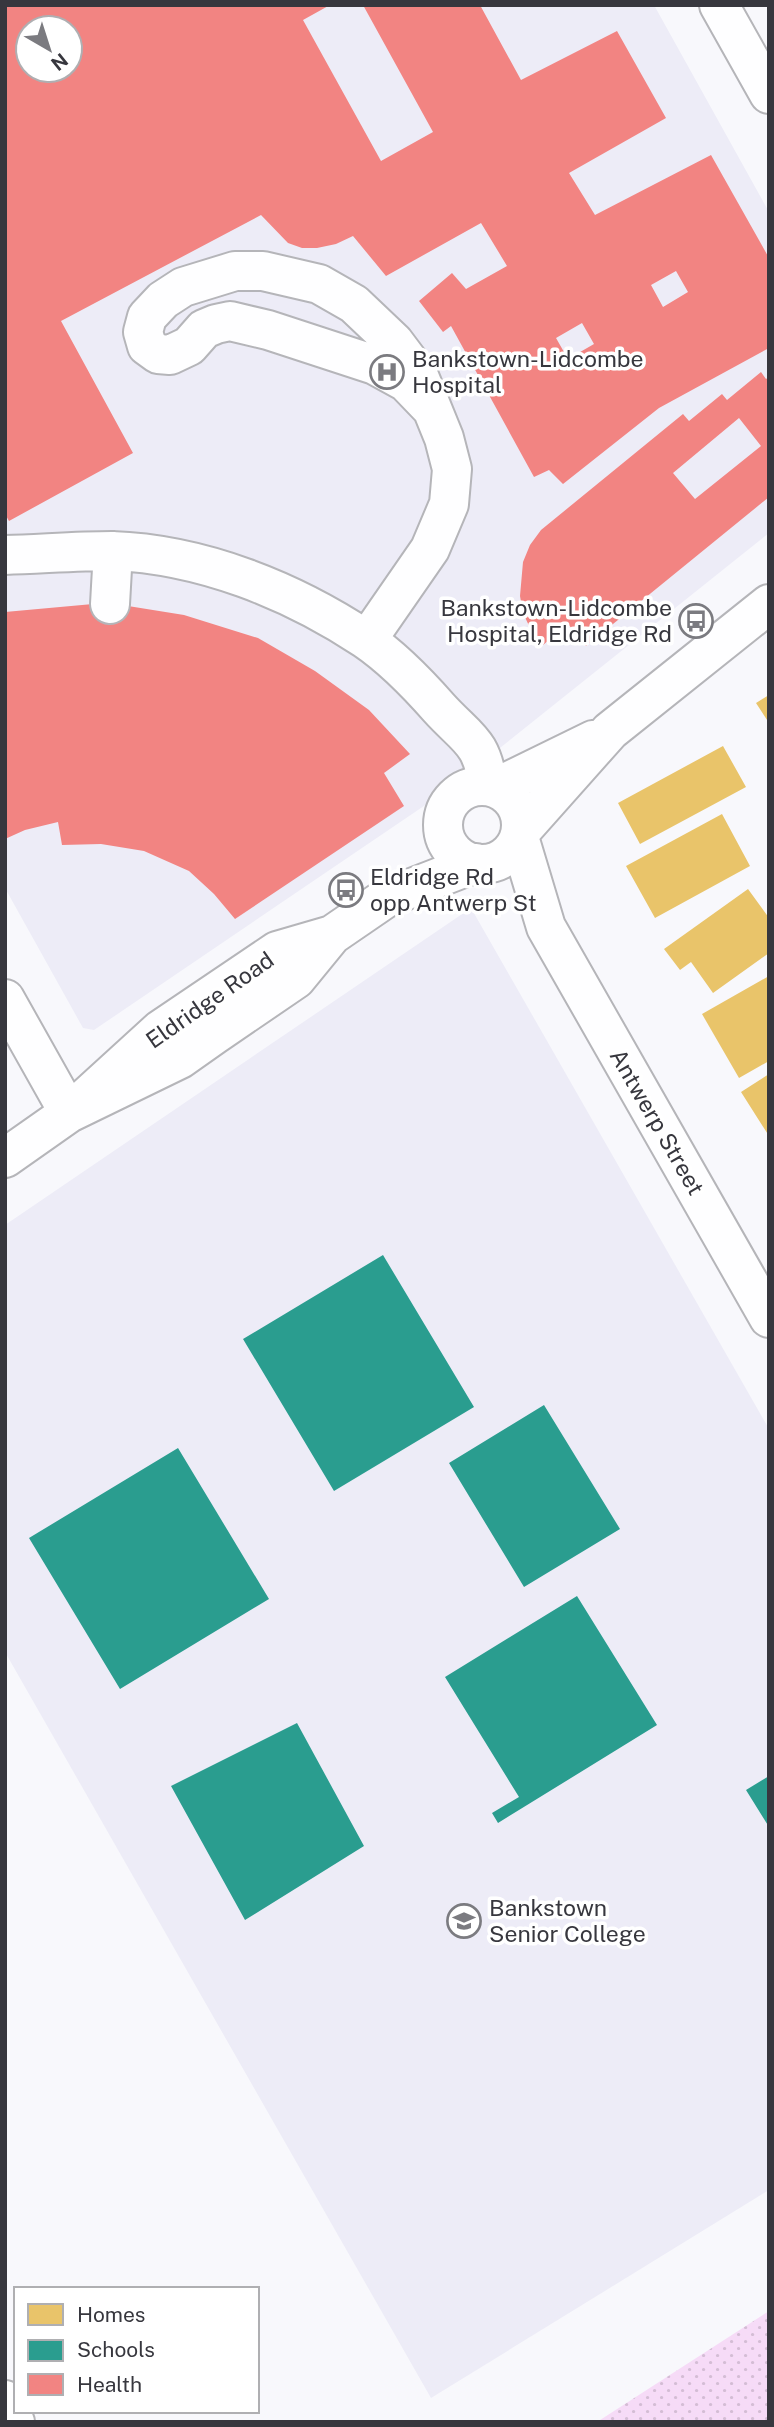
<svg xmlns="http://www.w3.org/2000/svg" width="774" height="2427" viewBox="0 0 774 2427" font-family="'Public Sans',sans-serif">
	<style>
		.built { fill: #edecf7; fill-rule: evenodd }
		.green { fill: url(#green-dots) }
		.homes { fill: #e9c46a }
		.schools { fill: #2a9d8f }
		.health { fill: #f28482; fill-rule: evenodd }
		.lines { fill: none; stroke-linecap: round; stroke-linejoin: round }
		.minor-casing { stroke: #b5b5b9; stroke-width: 42 }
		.minor { stroke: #fefeff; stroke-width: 38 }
		.labels { text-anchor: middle; stroke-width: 7; stroke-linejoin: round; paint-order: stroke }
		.poi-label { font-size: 23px; fill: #37373e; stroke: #fff; text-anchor: start }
		.street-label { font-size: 23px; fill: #37373e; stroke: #fff }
	</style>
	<defs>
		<pattern id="green-dots" width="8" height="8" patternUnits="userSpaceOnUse" patternTransform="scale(1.75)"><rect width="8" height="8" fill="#f6dbf7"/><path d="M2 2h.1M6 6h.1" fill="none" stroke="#d4bdd5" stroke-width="1.8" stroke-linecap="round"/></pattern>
	</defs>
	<rect width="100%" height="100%" fill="#f8f8fc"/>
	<path class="built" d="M5 5H654L769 212V533L446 791 94 1030 83 1028 5 888ZM28 28H70V70H28Z
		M471 908 769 1429V2190L431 2398 5 1652V1225Z"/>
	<path class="green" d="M769 2311V2422H597Z"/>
	<path class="homes" d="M769 695V723L756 703Z
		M723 746 746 787 640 844 618 803Z
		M722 814 750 866 655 918 626 866Z
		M748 889 769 918V953L713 993 691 962 680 970 664 949Z
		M769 976V1061L739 1078 702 1014Z
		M769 1074V1136L741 1092Z"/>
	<path class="schools" d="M383 1255 474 1407 334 1491 243 1339Z
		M544 1405 620 1529 524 1587 449 1463Z
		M178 1448 269 1599 120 1689 29 1538Z
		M577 1596 657 1725 498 1823 492 1813 519 1797 445 1677Z
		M297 1723 364 1846 245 1920 171 1786Z
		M769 1776V1827L746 1790Z"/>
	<path class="health" d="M5 5H330L303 20 381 161 433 132 363 5H480L521 80 617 31 666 118 569 173 595 215 711 155 769 258V348L659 408 563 484 549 470 534 477 451 326 443 332 419 301 452 273 466 289 507 266 481 223 386 276 353 236 336 244 317 248H302L288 243 261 215 61 321 133 453 9 521 5 514ZM28 28H70V70H28ZM676 271 688 292 663 307 651 285ZM582 323 594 344 568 359 556 338Z
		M761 372 766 379 769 377V497L586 646 568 624 543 645 531 630 523 613 520 596 523 562 530 545 541 530 683 414 689 421 722 394 727 400ZM739 418 761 446 695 499 673 473Z
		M93 604 128 606 184 615 258 638 315 671 369 710 410 754 384 773 404 806 235 919 214 894 189 871 144 851 101 844 62 845 58 822 25 830 5 839V612Z"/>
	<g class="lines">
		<g class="minor-casing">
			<path id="minor" d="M719 5 769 94
				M5 555C41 554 76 551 112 551 201 554 291 590 365 639 393 658 417 683 439 708 467 739 482 740 488 786
				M110 604 113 551
				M367 640 430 549 449 504 452 469 444 438 418 374 394 342 354 304 319 284 263 271H235L183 287 163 300 147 317 143 332 147 346 158 354 170 355 189 346 204 329 216 324 230 321 268 330 375 365 406 382 431 408
				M443 825a39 39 0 1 1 78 0a39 39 0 1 1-78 0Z
				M495 788 593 740
				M521 831 610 731 769 604
				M519 837 546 927 769 1318
				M5 999 69 1113
				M69 1113 180 1059 214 1035 296 979 332 935 386 898 476 863
				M5 1158 69 1113 160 1030 277 951 332 935
				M5 2400 15 2422"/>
		</g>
		<use href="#minor" class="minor"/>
	</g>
	<defs>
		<g id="hospital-ring" transform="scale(1.75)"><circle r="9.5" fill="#fff" stroke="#7b7b80" stroke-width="1.5"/><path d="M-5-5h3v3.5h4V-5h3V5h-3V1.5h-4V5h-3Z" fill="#7b7b80"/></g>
		<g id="bus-ring" transform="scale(1.75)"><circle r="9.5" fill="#fff" stroke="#7b7b80" stroke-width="1.5"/><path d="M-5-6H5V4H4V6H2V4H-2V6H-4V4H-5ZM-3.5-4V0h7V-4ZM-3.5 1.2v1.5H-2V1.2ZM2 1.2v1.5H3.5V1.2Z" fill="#7b7b80"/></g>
		<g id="school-ring" transform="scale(1.75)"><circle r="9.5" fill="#fff" stroke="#7b7b80" stroke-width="1.5"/><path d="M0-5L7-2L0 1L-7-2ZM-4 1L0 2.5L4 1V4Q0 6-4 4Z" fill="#7b7b80"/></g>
	</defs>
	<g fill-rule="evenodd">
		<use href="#hospital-ring" x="387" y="372"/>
		<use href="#bus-ring" x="696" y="621"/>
		<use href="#bus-ring" x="346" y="890"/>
		<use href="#school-ring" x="464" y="1921"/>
	</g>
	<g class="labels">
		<g class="poi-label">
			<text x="412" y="367">Bankstown-Lidcombe<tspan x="412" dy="26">Hospital</tspan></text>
			<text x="672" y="616" text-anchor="end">Bankstown-Lidcombe<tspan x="672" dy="26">Hospital, Eldridge Rd</tspan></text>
			<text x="370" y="885">Eldridge Rd<tspan x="370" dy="26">opp Antwerp St</tspan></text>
			<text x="489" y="1916">Bankstown<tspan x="489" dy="26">Senior College</tspan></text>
		</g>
		<g class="street-label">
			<text transform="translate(210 1000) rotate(-35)" y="8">Eldridge Road</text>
			<text transform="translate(657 1122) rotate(60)" y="8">Antwerp Street</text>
		</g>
	</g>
	<rect width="774" height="2427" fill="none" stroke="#37373e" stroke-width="14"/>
	<rect x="14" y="2287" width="245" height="126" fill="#ffffff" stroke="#afafb2" stroke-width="2"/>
	<rect x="28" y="2304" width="35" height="21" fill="#e9c46a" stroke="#afafb2" stroke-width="2"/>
	<text x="77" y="2322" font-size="21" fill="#37373e">Homes</text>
	<rect x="28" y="2340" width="35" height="21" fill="#2a9d8f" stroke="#afafb2" stroke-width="2"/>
	<text x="77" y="2357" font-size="21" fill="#37373e">Schools</text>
	<rect x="28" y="2374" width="35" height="21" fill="#f28482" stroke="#afafb2" stroke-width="2"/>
	<text x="77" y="2392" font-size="21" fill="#37373e">Health</text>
	<g transform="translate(49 49) rotate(141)"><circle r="33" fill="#ffffff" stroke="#afafb2" stroke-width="2"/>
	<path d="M0-5L12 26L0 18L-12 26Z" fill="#7b7b80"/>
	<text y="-10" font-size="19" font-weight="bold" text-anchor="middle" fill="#37373e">N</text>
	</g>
</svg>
